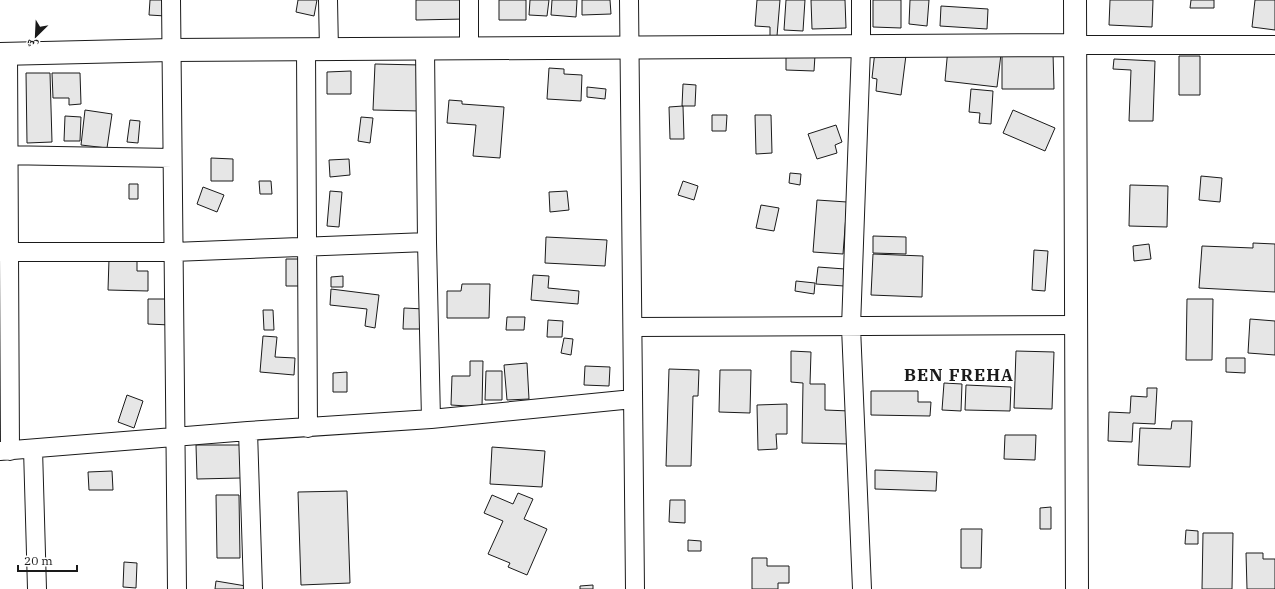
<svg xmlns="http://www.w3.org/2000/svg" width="1275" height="589" viewBox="0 0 1275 589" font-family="'IBM Plex Serif','Noto Naskh Arabic',serif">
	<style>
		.building { fill: #e6e6e6; stroke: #1a1a1a }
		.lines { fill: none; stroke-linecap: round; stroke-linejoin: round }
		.street-casing { stroke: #1a1a1a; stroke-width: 20 }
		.secondary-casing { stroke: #1a1a1a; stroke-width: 24 }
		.street { stroke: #fff; stroke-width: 18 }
		.secondary { stroke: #fff; stroke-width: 22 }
		.labels { text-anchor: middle; stroke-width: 3; stroke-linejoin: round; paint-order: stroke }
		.district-label { font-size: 17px; font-weight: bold; letter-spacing: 1px; fill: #1a1a1a; stroke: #fff }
	</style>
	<rect width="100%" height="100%" fill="#fff"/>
	<path class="building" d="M150 0H167L166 16 149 15Z
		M298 0H317L314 16 296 12Z
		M416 0H465V19L416 20Z
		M499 0H526V20H499Z
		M530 0H549L547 16 529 15Z
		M552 0H577L576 17 551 15Z
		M582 0H610L611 14 582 15Z
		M757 0H780L777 36H770V27L755 26Z
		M786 0H805L803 31 784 30Z
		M811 0H845L846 28 812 29Z
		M873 0H901V28L873 27Z
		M910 0H929L927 26 909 24Z
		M1110 0H1153L1152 27 1109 25Z
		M1191 0H1214V8H1190Z
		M1255 0H1275V30L1252 27Z
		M941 6 988 9 987 29 940 26Z
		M948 48 1001 54 997 87 945 81Z
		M875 51 906 55 901 95 876 91 877 79 872 78Z
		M1053 53 1054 89H1002V54Z
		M786 54 815 55 814 71 786 70Z
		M1179 56H1200V95H1179Z
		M1114 59 1155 61 1153 121H1129L1131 70 1113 69Z
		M375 64 421 65V111L373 110Z
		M549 68 564 69V74L582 75 581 101 547 99Z
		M351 71V94H327V72Z
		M26 73H50L52 142 27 143Z
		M52 73H80L81 104 69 105V98H53Z
		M683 84 696 85 695 106H682Z
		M587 87 606 89 605 99 587 97Z
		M971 89 993 91 991 124 979 123 980 113 969 112Z
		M449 100 462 101V104L504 107 500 158 473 156 476 125 447 123Z
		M683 106 684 139H670L669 107Z
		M85 110 112 114 107 148 81 145Z
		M1013 110 1055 128 1045 151 1003 133Z
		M712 115H727L726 131H712Z
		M755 115H771L772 153 756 154Z
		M65 116 81 117 80 141H64Z
		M361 117 373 118 370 143 358 141Z
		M130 120 140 121 138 143 127 142Z
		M836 125 842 142 835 145 837 153 817 159 808 134Z
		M211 158 233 159V181H211Z
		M349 159 350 175 330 177 329 160Z
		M790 173 801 174 800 185 789 183Z
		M1201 176 1222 178 1220 202 1199 200Z
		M259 181H271L272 194H260Z
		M683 181 698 186 694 200 678 195Z
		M129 184H138V199H129Z
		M1130 185 1168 186 1167 227 1129 226Z
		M203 187 224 195 217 212 197 204Z
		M330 191 342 192 339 227 327 226Z
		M567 191 569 210 550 212 549 192Z
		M817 200 847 202 843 254 813 252Z
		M761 205 779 208 774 231 756 228Z
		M873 236 906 237V254L873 253Z
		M546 237 607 240 605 266 545 263Z
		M1253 243 1275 244V292L1199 288 1202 246 1253 248Z
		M1149 244 1151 259 1134 261 1133 246Z
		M1034 250 1048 251 1045 291 1032 290Z
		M873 254 923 256 922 297 871 295Z
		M109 259 137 260V271H148V291L108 290Z
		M286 259H304L303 286H286Z
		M818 267 845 269 844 286 816 284Z
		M533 275 549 276 548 288 579 291 578 304 531 300Z
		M343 276V287H331V277Z
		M796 281 815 283 814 294 795 291Z
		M462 284H490L489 318H447V291H461Z
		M331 289 379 295 375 328 365 326 367 309 330 305Z
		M148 299H171L170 325 148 324Z
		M1187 299H1213L1212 360H1186Z
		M404 308 425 309 424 329H403Z
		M263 310H273L274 330H264Z
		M507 317H525L524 330H506Z
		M1250 319 1275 321V355L1248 353Z
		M548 320 563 321 562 337H547Z
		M263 336 277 337 275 357 295 358 294 375 260 372Z
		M564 338 573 339 571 355 561 353Z
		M791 351 811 352 810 384H825V410L850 411 849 444 802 443 803 383 791 382Z
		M1016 351 1054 352 1052 409 1014 408Z
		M1226 358H1245V373L1226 372Z
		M470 361H483L482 407 451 405 452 376H470Z
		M527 363 529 399 507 400 504 365Z
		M585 366 610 367 609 386 584 385Z
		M669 369 699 370 698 396H693L691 466H666Z
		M720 370H751L750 413 719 412Z
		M486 371H502V400H485Z
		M347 372V392H333V373Z
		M944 383 962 384 961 411 942 410Z
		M966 385 1011 387 1010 411 965 410Z
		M1147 388H1157L1155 424 1133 423 1132 442 1108 441 1109 412 1130 413 1131 396 1147 397Z
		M871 391H918V402H931L930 416 871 415Z
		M127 395 143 401 134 428 118 422Z
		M787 404V434H776L777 449 758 450 757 405Z
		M1172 421H1192L1190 467 1138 465 1140 428 1171 429Z
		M1005 435H1036L1035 460 1004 459Z
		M196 445H240L241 478 197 479Z
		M492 447 545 451 542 487 490 484Z
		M875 470 937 472 936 491 875 489Z
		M112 471 113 490H89L88 472Z
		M347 491 350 583 301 585 298 492Z
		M518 493 533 499 524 519 547 529 527 575 508 567 510 563 488 554 503 521 484 513 492 495 513 504Z
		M216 495H239L240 558H217Z
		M670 500H685V523L669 522Z
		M1051 507V529H1040V508Z
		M961 529H982L981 568H961Z
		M1186 530 1198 531V544H1185Z
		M1203 533H1233L1232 589H1202Z
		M688 540 701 541V551H688Z
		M1246 553H1263V559H1275V589H1247Z
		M752 558H767V566H789V583H778V589H752Z
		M124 562 137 563 136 588 123 587Z
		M216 581 246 586V589H215Z
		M593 585V589H580V586Z"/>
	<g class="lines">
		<g class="street-casing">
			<path id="street" d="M171 0 177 589
				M328 0 329 50
				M469 0V48
				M629 0 635 589
				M861 0V47L851 327 862 589
				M1075 45H1275
				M425 48 427 242 431 419
				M306 49 308 428
				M8 53 10 451
				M0 155 172 158
				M0 252H173L427 242
				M633 327 1076 325
				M248 431 253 589
				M33 449 37 589
				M0 451 248 431 431 419 633 399"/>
		</g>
		<g class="secondary-casing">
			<path id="secondary" d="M1075 0 1077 589
				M0 54 171 50 1075 45"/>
		</g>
		<use href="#street" class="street"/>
		<use href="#secondary" class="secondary"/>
	</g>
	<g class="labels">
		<g class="district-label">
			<text x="959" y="381">BEN FREHA</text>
		</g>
	</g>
	<g transform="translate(36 36) rotate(204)" stroke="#ffffff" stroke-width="3" paint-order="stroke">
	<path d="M0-3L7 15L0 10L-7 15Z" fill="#1a1a1a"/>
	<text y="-6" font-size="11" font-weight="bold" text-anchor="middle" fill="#1a1a1a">ش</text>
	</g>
	<path d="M18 565v6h59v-6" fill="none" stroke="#1a1a1a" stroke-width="2"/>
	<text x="24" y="565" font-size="12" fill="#1a1a1a" stroke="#ffffff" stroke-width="3" paint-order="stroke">20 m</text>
</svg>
